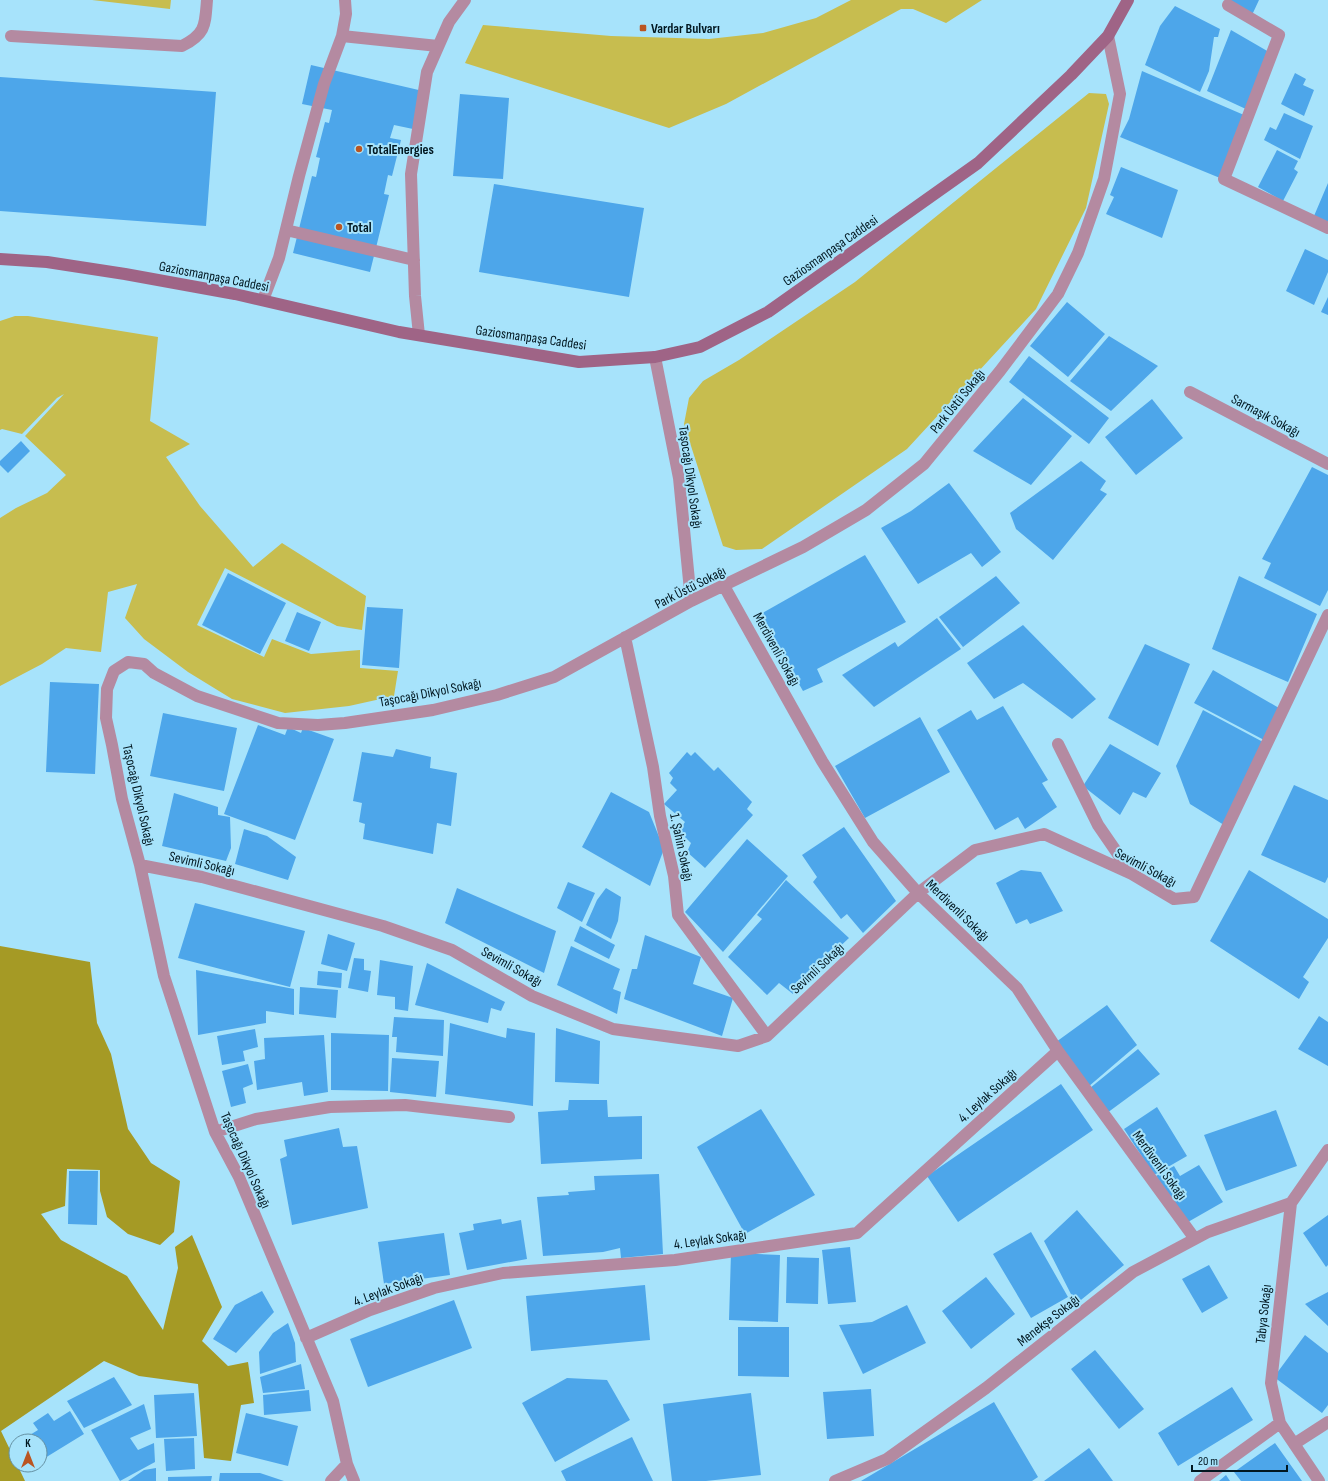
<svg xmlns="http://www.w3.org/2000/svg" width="1328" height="1481" viewBox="0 0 1328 1481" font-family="'Sofia Sans Condensed',sans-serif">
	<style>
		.green { fill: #c7bd4f }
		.forest { fill: #a59a25 }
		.building { fill: #4da6ea }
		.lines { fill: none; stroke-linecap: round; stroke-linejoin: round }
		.lane { stroke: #b48aa1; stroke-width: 12 }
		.street { stroke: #b48aa1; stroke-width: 12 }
		.secondary { stroke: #9f6486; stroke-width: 12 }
		.poi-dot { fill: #ba5522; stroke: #a7e3fb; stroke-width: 1.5 }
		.labels { text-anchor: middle; stroke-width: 4; stroke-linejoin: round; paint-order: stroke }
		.poi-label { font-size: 14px; font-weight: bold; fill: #011720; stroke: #a7e3fb; text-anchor: start }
		.street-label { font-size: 14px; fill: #011720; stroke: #a7e3fb }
	</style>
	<rect width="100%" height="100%" fill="#a7e3fb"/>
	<path class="green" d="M92 0H171L170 9Z
		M851 0H982L946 23 913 9H901L726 104 669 128 465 63 483 25 611 36 709 39 763 33 816 18Z
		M1089 93 1106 94 1109 104 1086 208 1036 309 907 449 762 549 736 550 723 546 684 424 689 398 703 381 739 360 855 282Z
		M15 316H28L158 337 150 421 190 444 166 457 200 506 253 567 282 543 366 596 362 630 337 626 225 568 197 625 264 657 272 639 311 654 360 650V668L398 671 394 696 349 706 285 713 232 699 188 672 144 639 125 618 137 584 108 592 101 652 66 648 42 664 0 686V518L16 508 47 493 66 475 25 436 64 394 57 398 22 434 2 429 0 430V321Z"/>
	<path class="forest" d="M0 946 90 962 97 1023 111 1054 128 1129 151 1163 180 1181 174 1232 160 1245 128 1234 107 1217 100 1191V1170L67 1169 65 1206 41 1214 61 1240 127 1276 163 1330 178 1268 175 1247 192 1235 222 1307 202 1341 228 1366 248 1362 254 1403 241 1405 231 1461 204 1458 198 1384 139 1376 104 1361 1 1431 25 1481H0Z"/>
	<path class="building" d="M1226 0H1259L1252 15Z
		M1175 6 1220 29 1218 37H1214L1209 71 1200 92 1145 65 1160 26Z
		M1231 30 1269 52 1248 110 1207 91Z
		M311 65 423 91 413 129 394 125 390 138 401 140 392 176 388 175 384 194 389 195 370 272 293 253 312 176 316 177 320 158 316 157 325 122 329 123 332 110 302 104Z
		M1142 71 1244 115 1220 178 1120 137 1129 119Z
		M1295 73 1306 79 1303 85 1314 90 1304 116 1281 104Z
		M0 77 216 92 206 226 0 211Z
		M460 94 509 98 503 179 453 176Z
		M1284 113 1313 126 1300 159 1264 140 1270 127 1276 130Z
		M1277 150 1298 161 1294 169 1298 172 1283 201 1258 187Z
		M1121 167 1178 190 1162 238 1106 214 1114 197 1110 195Z
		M1328 183V222L1314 216Z
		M494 184 644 208 629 297 479 272Z
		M1305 249 1328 260V272L1314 305 1286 291Z
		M1328 297V315L1321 312Z
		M1067 302 1105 334 1068 377 1030 346Z
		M1109 336 1158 366 1111 411 1070 381Z
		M1029 356 1109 418 1089 444 1009 382Z
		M1023 398 1072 436 1031 485 973 451Z
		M1152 399 1183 438 1136 475 1105 437Z
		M21 441 30 451 8 473 0 465V461Z
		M1081 461 1106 481 1100 490 1107 494 1053 560 1016 529 1010 513Z
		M1312 467 1328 475V590L1320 606 1264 578 1271 563 1262 559Z
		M949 483 1001 552 982 567 971 553 918 584 881 528 911 511Z
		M865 555 906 622 817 669 823 682 803 691 759 615Z
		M228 573 286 603 260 654 202 625Z
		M996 576 1020 603 963 647 939 617Z
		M1239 576 1317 614 1288 682 1212 649Z
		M367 607 403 609 399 668 362 665Z
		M297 612 321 622 309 651 285 641Z
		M937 618 961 649 874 707 842 675 895 642 898 647Z
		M1023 625 1096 699 1072 719 1023 683 994 699 967 663Z
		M1145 644 1190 664 1158 746 1108 718Z
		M1213 670 1279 708 1264 740 1194 703Z
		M50 682 99 684 95 774 46 772Z
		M1003 706 1048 780 1042 783 1057 807 1025 829 1018 817 995 830 937 730 971 710 977 720Z
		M1203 710 1263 742 1224 825 1190 804 1176 766Z
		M163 713 237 728 224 791 150 776Z
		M920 717 950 772 865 818 835 766Z
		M258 725 285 735 288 727 301 733 303 728 334 739 295 840 224 814Z
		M1110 744 1161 773 1146 798 1133 792 1120 815 1083 786Z
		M396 749 431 757 430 768 457 773 451 826 437 823 433 854 363 839 365 824 359 822 362 803 353 801 362 752 393 757Z
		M687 752 691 756 695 752 714 771 718 767 752 802 747 809 753 815 705 868 687 852 691 843 679 831 685 822 664 804 677 790 670 783 673 778 669 773Z
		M1294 785 1328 800V877L1325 883 1261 855Z
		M611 792 649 812 664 849 650 886 582 847Z
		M174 793 218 807V815L230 817 231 848 226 861 162 846Z
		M844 827 896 901 863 933 847 914 841 919 813 882 817 877 802 855Z
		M244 829 267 836 296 857 288 880 235 864Z
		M747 839 788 876 723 952 685 912Z
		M1021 870 1041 872 1063 911 1030 924 1027 919 1016 924 996 883Z
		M1249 870 1328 919V938L1303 977 1309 982 1299 999 1210 941Z
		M786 880 849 938 817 968 793 994 779 983 767 995 728 957 762 919 757 915Z
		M568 882 595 893 582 922 557 908Z
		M457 888 556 931 544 973 445 923Z
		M606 888 621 897 618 921 611 939 586 925 597 900Z
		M195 903 305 931 290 987 178 958Z
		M580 926 615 945 609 959 574 941Z
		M328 934 355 943 347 971 321 964Z
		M645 935 701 957 693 984 733 998 722 1036 624 999 632 969H637Z
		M571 946 620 969 613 989 621 992 617 1014 557 985Z
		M354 958 364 959V970L371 971 368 992 348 988Z
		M380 960 413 966 408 1011 395 1009V997L377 995Z
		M427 963 505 1002 501 1011 491 1008 488 1023 415 1005Z
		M196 970 294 989V1015L266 1011V1023L198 1035Z
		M318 971 342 973 341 988 317 985Z
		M300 987 338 990 336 1018 299 1014Z
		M1107 1005 1137 1045 1088 1087 1056 1042Z
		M1319 1016 1328 1022V1066L1298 1049Z
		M394 1017 444 1020 443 1056 396 1052 397 1037H392Z
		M450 1023 506 1038 507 1028 535 1033 533 1106 445 1094Z
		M556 1028 600 1041 599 1084 555 1082Z
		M255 1029 258 1047 243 1051 245 1061 222 1065 217 1036Z
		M331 1033 389 1035 388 1091 331 1090Z
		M324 1035 328 1092 304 1096 302 1082 257 1090 254 1061 265 1059 264 1038Z
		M1138 1049 1160 1074 1107 1113 1090 1088Z
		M392 1058 439 1061 436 1097 390 1092Z
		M248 1064 253 1084 243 1088 246 1103 231 1107 222 1071Z
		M1061 1084 1093 1130 958 1222 927 1176Z
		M569 1100H607L608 1117 642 1116V1159L541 1164 538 1112 568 1110Z
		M1157 1107 1187 1156 1154 1175 1124 1129Z
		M761 1109 815 1195 745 1234 697 1147Z
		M1276 1110 1297 1166 1226 1191 1204 1135Z
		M339 1128 343 1147 357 1146 368 1208 292 1225 280 1159 287 1156 284 1140Z
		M1199 1165 1223 1202 1188 1222 1156 1176 1174 1166 1180 1176Z
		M69 1171H98L97 1225 68 1224Z
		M659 1174 663 1254 621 1258 620 1248 603 1252 543 1256 537 1197 569 1195 568 1192 595 1190 594 1176Z
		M1077 1210 1124 1265 1076 1304 1044 1241Z
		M1328 1215V1265L1326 1267 1303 1233Z
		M501 1219 502 1224 521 1220 527 1259 467 1270 459 1233 474 1230 473 1224Z
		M1031 1232 1068 1297 1031 1318 993 1254Z
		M444 1233 450 1275 384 1284 378 1242Z
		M850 1247 856 1302 828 1304 822 1250Z
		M731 1253 780 1255 778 1322 729 1320Z
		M787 1257 819 1258 818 1304 786 1303Z
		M1209 1265 1228 1298 1202 1313 1182 1279Z
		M986 1277 1015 1314 971 1349 942 1311Z
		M645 1285 650 1340 531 1351 526 1296Z
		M262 1291 274 1312 236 1353 213 1339 235 1305Z
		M1328 1292V1326L1305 1304Z
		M454 1300 472 1348 368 1387 350 1339Z
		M907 1305 926 1343 863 1374 839 1325 872 1322Z
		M288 1323 295 1343 296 1362 260 1374 259 1352 273 1333Z
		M738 1327H789V1377L738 1376Z
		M1305 1335 1328 1353V1405L1322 1413 1274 1377Z
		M1095 1350 1144 1409 1119 1429 1071 1369Z
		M301 1364 305 1389 263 1393 260 1377Z
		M114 1377 132 1405 84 1428 67 1401Z
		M567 1378 607 1380 630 1420 555 1462 522 1403Z
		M1232 1387 1253 1420 1178 1466 1158 1433Z
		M871 1389 874 1436 827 1439 823 1392Z
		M309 1390 311 1411 264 1415 263 1395Z
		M194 1393 197 1436 156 1438 154 1395Z
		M751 1393 761 1475 706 1481H672L663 1404Z
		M994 1402 1038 1477 1032 1481H861Z
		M144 1404 151 1429 130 1438 138 1450 154 1443 155 1462 120 1481 91 1430Z
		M70 1411 84 1434 40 1461V1441H20L38 1430 33 1423 48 1413 54 1421Z
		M246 1413 298 1426 288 1466 236 1453Z
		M632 1437 653 1481H566L561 1471Z
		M194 1438 195 1469 166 1471 164 1439Z
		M1275 1443 1302 1481H1241L1234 1472Z
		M1089 1448 1113 1481H1044Z
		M156 1468V1481H128L144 1470Z
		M220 1473H260L284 1481H219Z
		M1226 1475 1230 1481H1219Z
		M212 1476 211 1481H168V1477Z"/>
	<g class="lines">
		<path class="lane" d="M11 36 182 46C206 34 205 25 207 0
			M342 36 438 46
			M286 230 414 260
			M263 300 279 258 299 176 324 84 342 36 346 14 345 0
			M419 335 415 296 411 174 427 72 449 22 465 0"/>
		<path class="street" d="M1228 5 1279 35 1224 179 1328 228
			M655 357 679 478 691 601
			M1190 392 1328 464
			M724 586 822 761 873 842 918 893 1017 988 1058 1051 1195 1239
			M625 637 653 767 660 816 674 876 678 915 767 1036
			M1058 744 1098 825 1131 873
			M140 865 202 877 383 926 452 950 532 996 613 1029 738 1046 767 1036 918 893 975 850 1044 834 1132 874 1174 899 1194 897 1328 615
			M215 1132 256 1119 330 1107 405 1105 509 1117
			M306 1338 370 1310 434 1288 503 1273 675 1260 857 1233 1058 1051
			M1294 1444 1328 1422
			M331 1481 347 1464
			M354 1481 347 1464 333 1401 239 1177 215 1132 164 976 140 865 122 799 112 745 106 718 107 689 114 671 128 662 144 664 154 673 197 696 278 723 318 725 345 723 433 710 497 695 554 677 691 601 803 547 866 510 924 464 1000 371 1058 294 1078 253 1104 179 1120 94 1108 36
			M835 1481 887 1459 986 1388 1133 1272 1208 1232 1291 1203
			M1200 1481 1280 1423
			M1319 1481 1280 1423 1271 1383 1291 1203 1328 1150"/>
		<path class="secondary" d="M0 259 47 262 125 274 235 294 399 332 579 362 655 357 700 347 768 312 978 163 1071 75 1108 36 1128 0"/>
	</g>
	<g class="poi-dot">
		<rect x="639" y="24" width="8" height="8" rx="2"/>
		<circle cx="359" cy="149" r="4"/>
		<circle cx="339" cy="227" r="4"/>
	</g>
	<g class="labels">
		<g class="poi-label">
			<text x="651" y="33">Vardar Bulvarı</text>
			<text x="367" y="154">TotalEnergies</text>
			<text x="347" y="232">Total</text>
		</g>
		<g class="street-label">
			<text transform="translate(830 250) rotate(-35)" y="5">Gaziosmanpaşa Caddesi</text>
			<text transform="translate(214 276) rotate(11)" y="5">Gaziosmanpaşa Caddesi</text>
			<text transform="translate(531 337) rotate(8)" y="5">Gaziosmanpaşa Caddesi</text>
			<text transform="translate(957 401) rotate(-51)" y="5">Park Üstü Sokağı</text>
			<text transform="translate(1266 415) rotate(28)" y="5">Sarmaşık Sokağı</text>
			<text transform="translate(691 477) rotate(82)" y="5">Taşocağı Dikyol Sokağı</text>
			<text transform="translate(690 587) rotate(-27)" y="5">Park Üstü Sokağı</text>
			<text transform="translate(777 649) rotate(61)" y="5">Merdivenli Sokağı</text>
			<text transform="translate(430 692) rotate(-11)" y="5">Taşocağı Dikyol Sokağı</text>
			<text transform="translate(139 795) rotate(77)" y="5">Taşocağı Dikyol Sokağı</text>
			<text transform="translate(682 847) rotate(78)" y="5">1. Şahin Sokağı</text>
			<text transform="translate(202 863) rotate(13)" y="5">Sevimli Sokağı</text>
			<text transform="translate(1146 867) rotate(28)" y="5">Sevimli Sokağı</text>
			<text transform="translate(958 910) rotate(44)" y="5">Merdivenli Sokağı</text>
			<text transform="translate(512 966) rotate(29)" y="5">Sevimli Sokağı</text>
			<text transform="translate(817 968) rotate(-43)" y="5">Sevimli Sokağı</text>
			<text transform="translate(987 1095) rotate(-42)" y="5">4. Leylak Sokağı</text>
			<text transform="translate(246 1160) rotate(66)" y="5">Taşocağı Dikyol Sokağı</text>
			<text transform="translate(1160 1165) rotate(54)" y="5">Merdivenli Sokağı</text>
			<text transform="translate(710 1239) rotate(-8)" y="5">4. Leylak Sokağı</text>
			<text transform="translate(388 1289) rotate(-20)" y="5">4. Leylak Sokağı</text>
			<text transform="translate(1263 1314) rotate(-84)" y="5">Tabya Sokağı</text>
			<text transform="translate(1048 1320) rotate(-38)" y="5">Menekşe Sokağı</text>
		</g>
	</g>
	<g transform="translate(28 1453)"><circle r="19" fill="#a7e3fb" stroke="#6591a3"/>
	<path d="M0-3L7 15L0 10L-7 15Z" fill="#ba5522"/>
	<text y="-6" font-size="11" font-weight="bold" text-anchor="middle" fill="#011720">K</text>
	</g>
	<path d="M1192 1465v6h95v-6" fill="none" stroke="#011720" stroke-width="2"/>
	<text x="1198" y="1465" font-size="12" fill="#011720" stroke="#a7e3fb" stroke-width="3" paint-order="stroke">20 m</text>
</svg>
